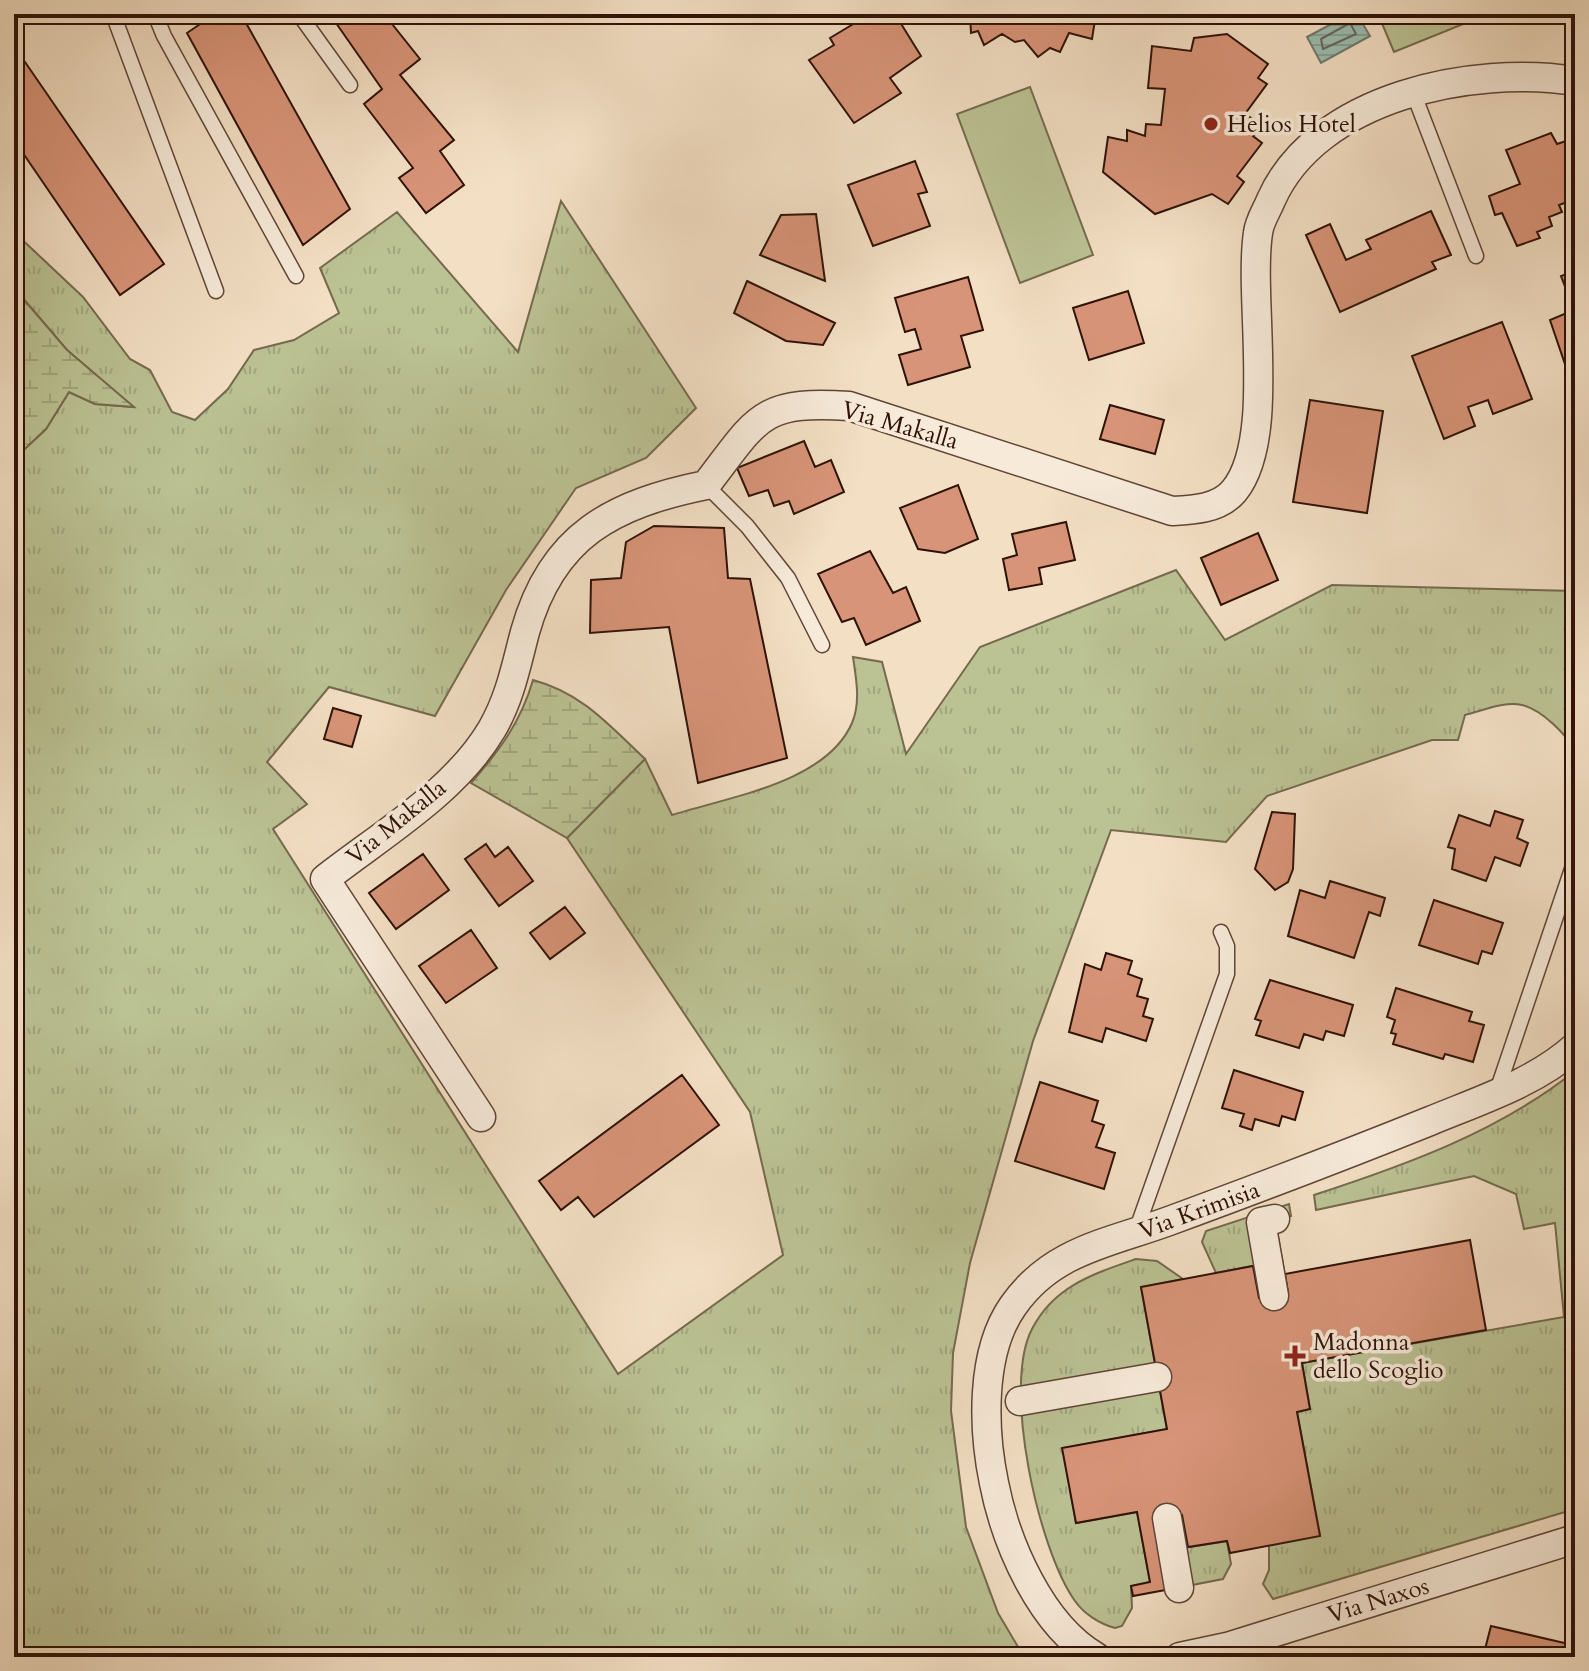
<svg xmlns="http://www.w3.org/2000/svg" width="1589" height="1671" viewBox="0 0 1589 1671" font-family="Cardo,serif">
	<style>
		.grass { fill: url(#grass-tufts); stroke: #756a4e; stroke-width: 2 }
		.wetland { fill: url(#wetland-marsh); stroke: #756a4e; stroke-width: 2 }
		.park { fill: #bbc294; stroke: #756a4e; stroke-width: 2 }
		.water { fill: url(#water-rules); stroke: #70796d; stroke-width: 2 }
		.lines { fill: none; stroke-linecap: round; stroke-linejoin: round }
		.shore { stroke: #65685c; stroke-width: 2 }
		.building { fill: #d89478; stroke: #2f1208; stroke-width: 2 }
		.lane-casing { stroke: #604537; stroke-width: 17 }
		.street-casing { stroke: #604537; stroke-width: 31 }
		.lane { stroke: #f7ead9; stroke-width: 14 }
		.street { stroke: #f7ead9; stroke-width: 28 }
		.poi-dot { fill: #8f2418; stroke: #f7ead9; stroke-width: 3 }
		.labels { text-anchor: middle; stroke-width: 7; stroke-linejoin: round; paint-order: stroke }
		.poi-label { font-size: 24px; fill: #2f1208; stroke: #f7ead9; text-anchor: start }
		.street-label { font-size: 24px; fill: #2f1208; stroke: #f7ead9 }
	</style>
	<defs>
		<pattern id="grass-tufts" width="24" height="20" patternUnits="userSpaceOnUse" patternTransform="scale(2)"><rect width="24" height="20" fill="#bbc294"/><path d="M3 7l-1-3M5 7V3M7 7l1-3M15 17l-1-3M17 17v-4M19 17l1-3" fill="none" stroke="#a1a67e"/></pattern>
		<pattern id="wetland-marsh" width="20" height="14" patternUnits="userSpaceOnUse" patternTransform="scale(2)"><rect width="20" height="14" fill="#bbc294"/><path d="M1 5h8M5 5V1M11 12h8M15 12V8" fill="none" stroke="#a1a67e"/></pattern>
		<pattern id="water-rules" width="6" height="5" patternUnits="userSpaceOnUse" patternTransform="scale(2)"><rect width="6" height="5" fill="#9bbdb1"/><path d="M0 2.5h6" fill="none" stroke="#86a197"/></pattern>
	</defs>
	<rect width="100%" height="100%" fill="#f3dfc4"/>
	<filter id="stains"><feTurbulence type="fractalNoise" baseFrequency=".0025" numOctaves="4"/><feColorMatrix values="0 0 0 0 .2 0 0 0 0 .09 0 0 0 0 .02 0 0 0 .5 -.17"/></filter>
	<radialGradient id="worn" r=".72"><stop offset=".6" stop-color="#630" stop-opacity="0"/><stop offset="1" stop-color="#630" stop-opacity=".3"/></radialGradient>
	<path class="grass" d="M561 201 696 408 646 458 576 488 506 590 435 716 329 687 267 762 307 804 273 829 618 1374 783 1255 750 1112 567 838 645 759 672 815C728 797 826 783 852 723 861 702 856 678 853 657L882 662 906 754 980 647 1176 570 1225 640 1332 585 1575 591V751C1566 734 1542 710 1522 705 1504 701 1482 711 1465 715L1458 740H1432L1267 796 1226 842 1111 830 1033 1041 970 1263 953 1353 951 1411 966 1527 998 1613 1024 1657H14V459L46 429 69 392 95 404 133 407 67 350 14 288V232L83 297 130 359 150 370 172 412 195 420 228 389 254 350 294 340 339 313 320 268 397 212 518 352Z
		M1575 1071V1509L1273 1599 1263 1584 1269 1570V1545L1320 1535 1297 1412 1310 1409 1302 1363 1564 1317 1555 1223 1524 1229 1516 1194 1474 1176 1316 1210 1314 1195C1406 1165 1498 1132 1575 1071Z
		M1289 1204 1291 1216 1275 1219 1288 1293 1259 1298 1253 1266 1216 1273 1202 1242 1206 1231Z
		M1136 1259 1157 1261 1183 1279 1141 1287 1167 1429 1063 1448 1076 1523 1137 1512 1150 1582 1131 1586 1132 1608 1122 1626 1115 1628C1100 1624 1084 1614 1075 1601 1038 1549 1002 1386 1032 1329 1054 1286 1093 1274 1136 1259Z
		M1182 1515 1189 1547 1227 1541 1231 1564 1223 1579 1187 1586 1176 1517Z"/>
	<path class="wetland" d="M14 288 67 350 134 407 95 404 69 392 46 429 14 459Z
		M533 680C582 693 609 725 645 759L567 838 471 783C499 751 521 722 533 680Z"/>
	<path class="park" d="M1378 14H1488L1394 52Z
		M1030 87 1093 255 1020 283 957 114Z"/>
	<path class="water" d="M1350 14H1357L1370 36 1321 63 1307 37Z"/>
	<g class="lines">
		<path class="shore" d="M1350 23 1356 34 1323 49 1321 39Z"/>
	</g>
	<path class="building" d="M215 14H241L350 209 303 245 187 33Z
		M348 14H384L420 59 400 75 454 140 440 151 464 185 426 213 399 178 413 168 364 104 382 89 336 23Z
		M870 14H895L921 56 890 78 901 93 854 123 809 60 834 45 830 38Z
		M970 14H1093L1095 20 1092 39 1069 33 1060 52 1050 48 1038 57 1024 40 1015 42 1002 34 984 45 978 31 971 33Z
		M1227 34 1268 64 1258 78 1267 84 1245 114 1262 125 1253 136 1262 143 1237 176 1244 182 1228 204 1212 194 1155 214 1103 172 1108 137 1127 141V130L1145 136 1146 124 1161 125 1165 89 1148 88 1152 46 1191 51 1194 38Z
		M25 62 164 264 120 295 14 140V69Z
		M1551 133 1557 144 1569 140 1575 154V199L1559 205 1562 212 1549 217 1552 226 1537 232 1540 238 1517 246 1502 213 1495 215 1489 196 1520 184 1506 150Z
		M915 161 927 192 918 194 930 226 873 246 848 185Z
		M1431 211 1451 255 1432 262 1436 269 1340 312 1306 235 1330 224 1346 260 1371 249 1366 240Z
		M816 214 825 281 760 255 781 215Z
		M1575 271V374L1569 376 1550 320 1574 310 1561 276Z
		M968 277 983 330 961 336 970 367 908 385 899 355 921 349 915 329 905 332 895 298Z
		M747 281 835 323 823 345 786 341 734 313Z
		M1128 291 1144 343 1089 360 1073 308Z
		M1502 322 1532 399 1493 414 1488 400 1468 407 1475 426 1444 439 1412 356Z
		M1310 400 1383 411 1367 513 1293 502Z
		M1110 405 1164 420 1155 454 1100 439Z
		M804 441 815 467 831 460 844 492 794 514 789 501 774 506 768 490 749 496 737 468Z
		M958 485 978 539 945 553 918 549 900 508Z
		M1066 522 1075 560 1039 568 1042 584 1009 590 1003 559 1017 555 1012 534Z
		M654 526 724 528 728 578 750 579 787 758 698 783 669 627 590 633 591 580 621 578 626 542Z
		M1258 533 1278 580 1221 605 1201 558Z
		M870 551 893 593 906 587 920 621 866 645 854 618 842 622 818 574Z
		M333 708 361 716 352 747 324 739Z
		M1495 811 1523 820 1517 838 1528 843 1520 866 1495 857 1486 881 1452 869 1455 849 1448 847 1459 815 1490 826Z
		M1272 812 1295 814 1293 869 1288 882 1275 890 1255 869Z
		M486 844 495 857 508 847 533 881 499 906 465 859Z
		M423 854 449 890 396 929 369 893Z
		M1330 881 1385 898 1380 916 1369 912 1354 958 1288 936 1300 890 1325 898Z
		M1434 900 1503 923 1492 954 1482 951 1478 964 1419 945Z
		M565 907 585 933 550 959 530 933Z
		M471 930 497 968 446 1003 419 966Z
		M1106 953 1132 961 1128 974 1142 979 1137 996 1148 999 1143 1016 1153 1019 1146 1041 1106 1028 1102 1042 1069 1032 1085 964 1101 970Z
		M1270 980 1353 1005 1344 1036 1326 1031 1323 1040 1304 1034 1299 1048 1256 1035 1261 1021 1255 1019Z
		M1396 988 1472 1012 1469 1021 1484 1025 1473 1062 1445 1054 1443 1059 1393 1044 1396 1034 1391 1033 1395 1020 1387 1017Z
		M1234 1070 1303 1092 1295 1120 1282 1116 1279 1126 1255 1119 1252 1130 1240 1126 1244 1114 1222 1108Z
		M682 1075 719 1125 594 1217 578 1197 561 1210 539 1181Z
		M1040 1082 1098 1101 1092 1121 1104 1125 1096 1147 1115 1153 1104 1189 1015 1161Z
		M1470 1240 1486 1330 1302 1363 1310 1409 1297 1412 1320 1536 1230 1553 1227 1541 1188 1547 1182 1515 1158 1520 1171 1589 1133 1596 1131 1586 1150 1582 1137 1512 1076 1523 1062 1448 1167 1429 1141 1287 1253 1266 1259 1298 1288 1293 1285 1274Z
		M1491 1626 1573 1645 1570 1657H1483Z"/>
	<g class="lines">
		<g class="lane-casing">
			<path id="lane" d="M113 14 216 291
				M155 14 164 36 296 276
				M299 14 350 85
				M1413 92 1476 256
				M706 485 747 526 788 578 822 645
				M1496 1094 1575 860
				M1136 1231 1227 974V946L1221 932"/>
		</g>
		<g class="street-casing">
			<path id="street" d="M481 1117 325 879C381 835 455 792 492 729 510 698 516 666 525 632 552 535 613 504 706 485 757 419 759 400 849 406L1172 511C1193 510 1219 509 1234 491 1277 439 1248 300 1258 233 1259 222 1267 210 1271 200 1317 96 1473 65 1575 81
				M1274 1296 1261 1222 1275 1219
				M1020 1401 1157 1377
				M1167 1518 1179 1588
				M1096 1657C1041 1625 1006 1544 994 1483 983 1430 980 1353 1013 1306 1052 1250 1109 1243 1169 1221 1256 1189 1343 1156 1430 1121 1478 1101 1535 1083 1575 1047
				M1180 1657 1227 1647 1575 1539"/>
		</g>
		<use href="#lane" class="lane"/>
		<use href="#street" class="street"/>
	</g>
	<g class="poi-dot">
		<circle cx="1211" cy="124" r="8"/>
		<path d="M1291 1344h8v8h8v8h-8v8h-8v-8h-8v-8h8z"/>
	</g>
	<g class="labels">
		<g class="poi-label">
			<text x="1227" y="132">Helios Hotel</text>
			<text x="1313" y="1350">Madonna<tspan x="1313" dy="28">dello Scoglio</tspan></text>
		</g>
		<g class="street-label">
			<text transform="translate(900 425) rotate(16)" y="8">Via Makalla</text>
			<text transform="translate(396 822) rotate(-39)" y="8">Via Makalla</text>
			<text transform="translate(1199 1210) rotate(-20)" y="8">Via Krimisia</text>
			<text transform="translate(1378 1600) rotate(-17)" y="8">Via Naxos</text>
		</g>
	</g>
	<rect width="1589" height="1671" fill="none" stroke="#f3dfc4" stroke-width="48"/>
	<rect x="16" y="16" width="1557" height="1639" fill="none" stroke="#2f1208" stroke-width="4"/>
	<rect x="24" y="24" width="1541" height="1623" fill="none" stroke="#2f1208" stroke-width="2"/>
	<rect width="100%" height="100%" filter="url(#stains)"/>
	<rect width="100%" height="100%" fill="url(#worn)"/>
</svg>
